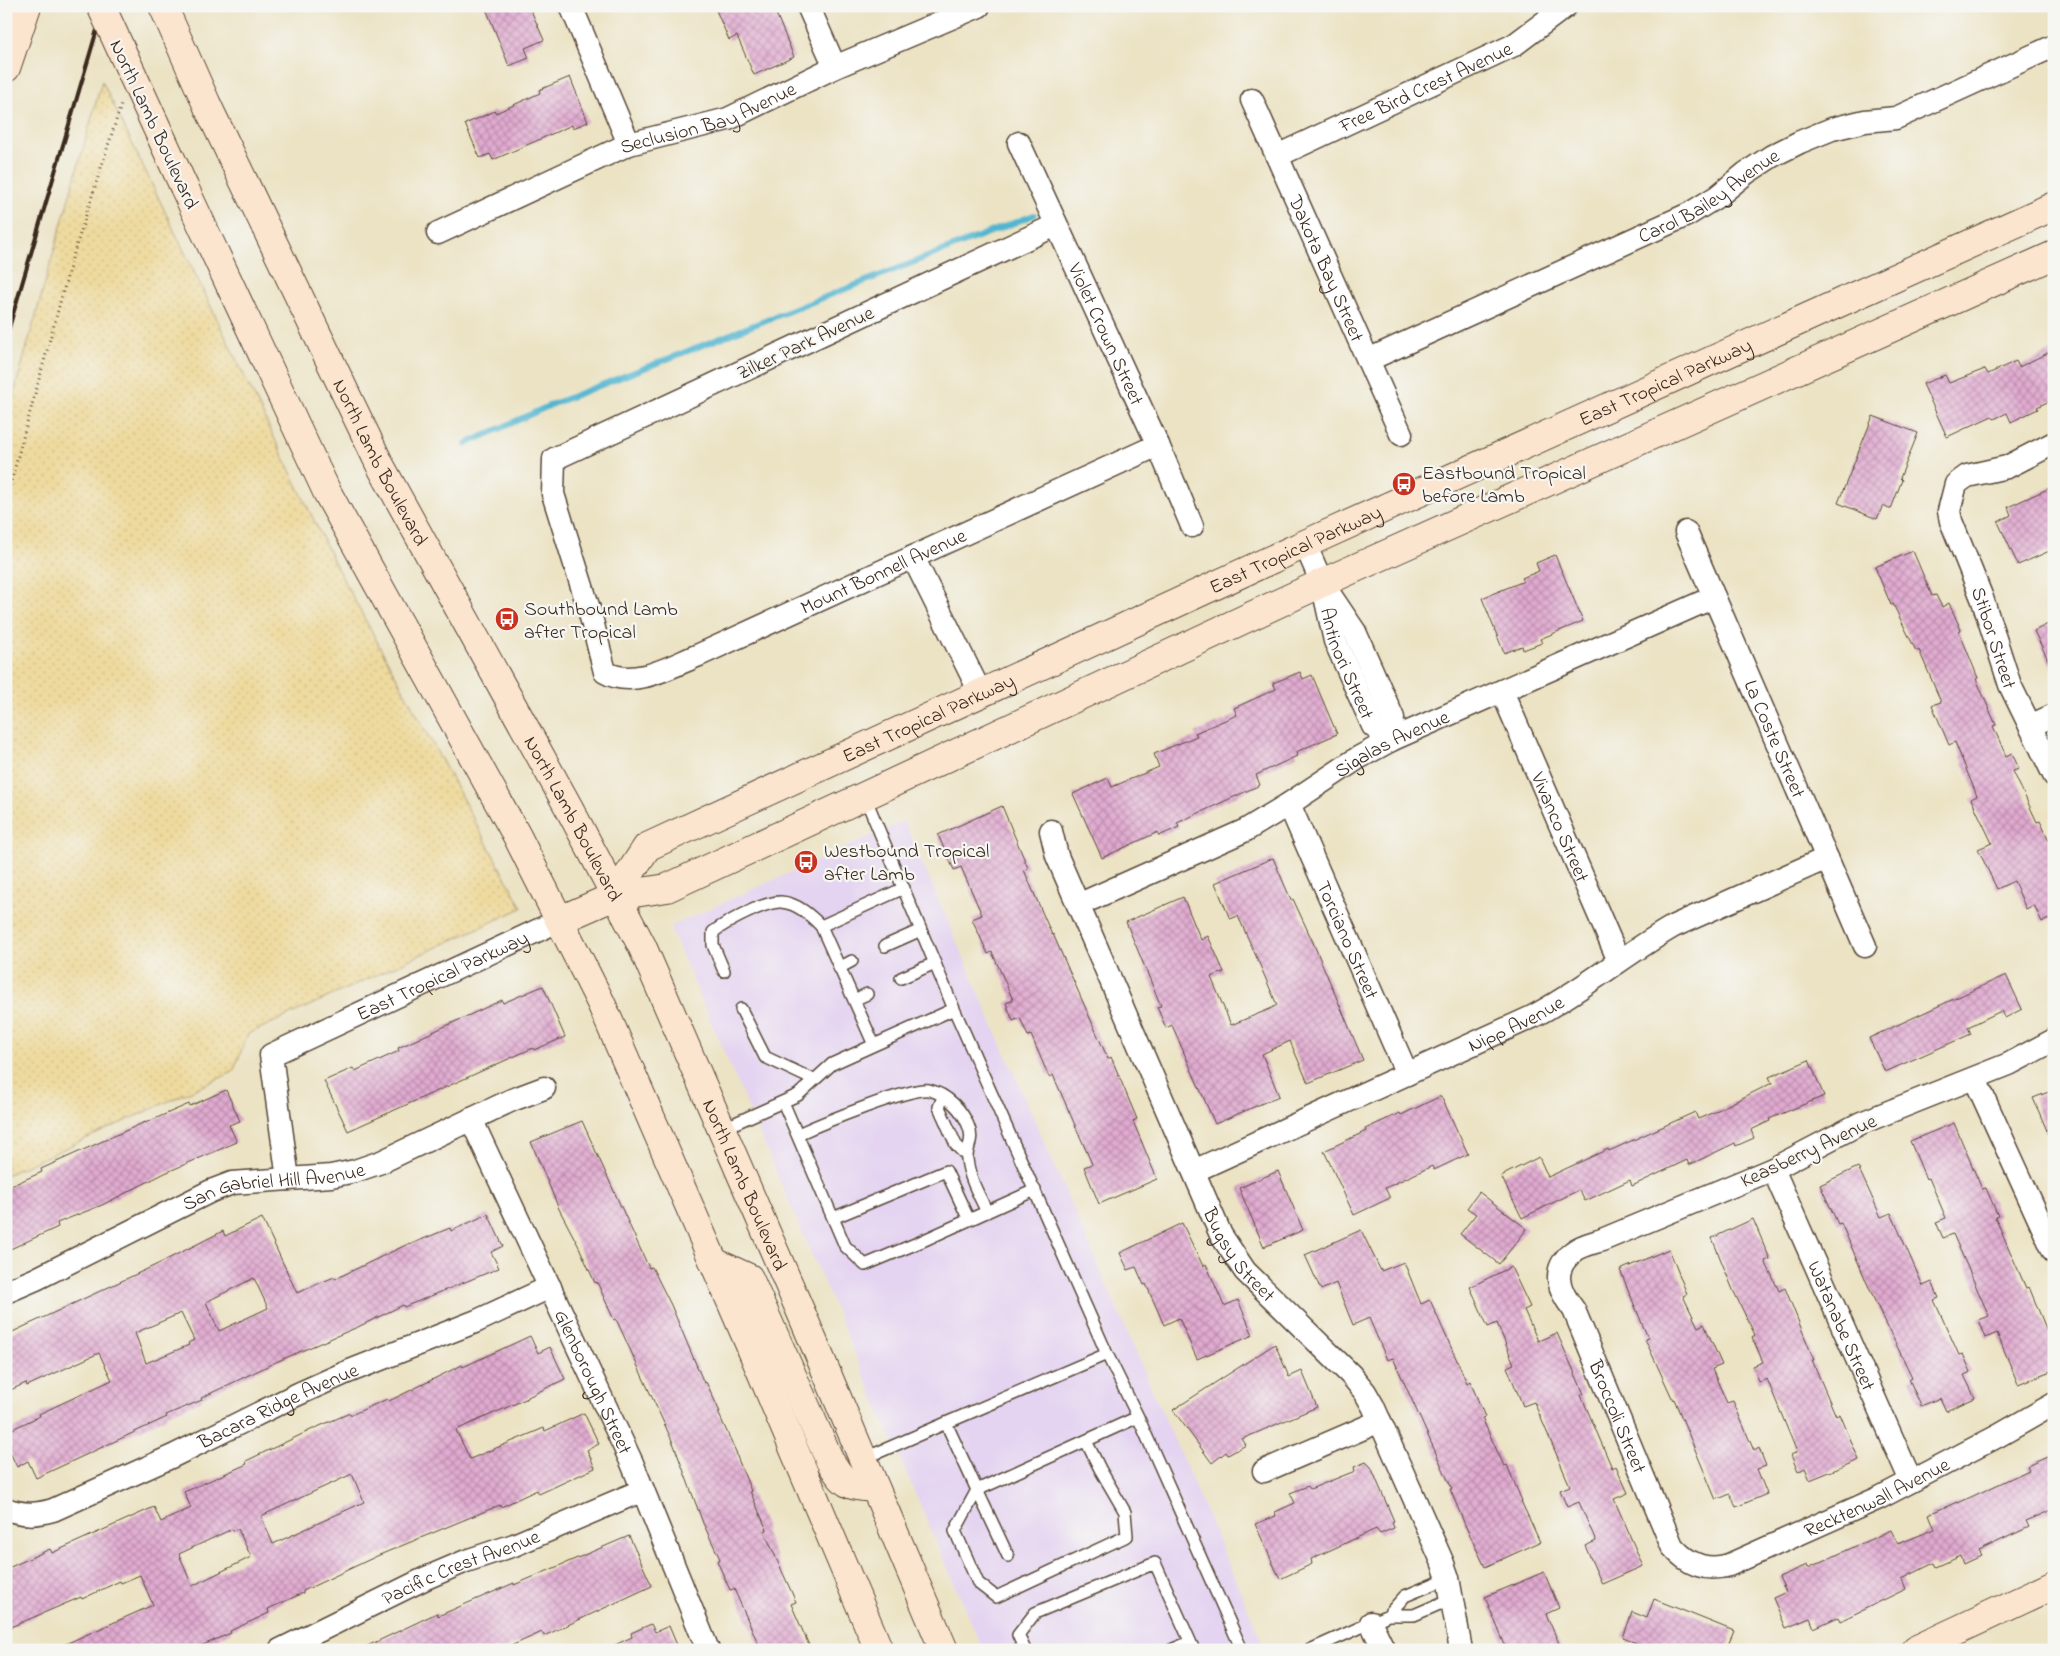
<svg xmlns="http://www.w3.org/2000/svg" width="2060" height="1656" viewBox="0 0 2060 1656" font-family="'Indie Flower',sans-serif">
	<style>
		.built { fill: #e4d3f1 }
		.sand { fill: url(#sand-dots); stroke: #94825e }
		.lines { fill: none; stroke-linecap: round; stroke-linejoin: round }
		.stream { stroke: #51b5d0; stroke-width: 6 }
		.building { fill: url(#building-cross-hatch); fill-rule: evenodd }
		.lane-casing { stroke: #564637; stroke-width: 14 }
		.street-casing { stroke: #564637; stroke-width: 25 }
		.secondary-casing { stroke: #564637; stroke-width: 30 }
		.path { stroke: #564637; stroke-width: 3; stroke-dasharray: 1 4; stroke-linecap: butt }
		.lane { stroke: #fff; stroke-width: 11 }
		.street { stroke: #fff; stroke-width: 22 }
		.secondary { stroke: #fbe5cf; stroke-width: 28 }
		.rail { stroke: #3b2a1e; stroke-width: 4 }
		.secondary-bridge-casing { stroke: #564637; stroke-width: 30; stroke-linecap: butt }
		.secondary-bridge { stroke: #fbe5cf; stroke-width: 28 }
		.labels { text-anchor: middle; stroke-width: 4.5; stroke-linejoin: round; paint-order: stroke }
		.street-label { font-size: 20px; fill: #3b2a1e; stroke: #f6f6f2 }
		.poi-label { font-size: 20px; fill: #3b2a1e; stroke: #f6f6f2; text-anchor: start }
	</style>
	<defs>
		<pattern id="sand-dots" width="8" height="8" patternUnits="userSpaceOnUse" patternTransform="scale(1.25)"><rect width="8" height="8" fill="#eeda9e"/><path d="M2 2h.1M6 6h.1" fill="none" stroke="#cdbb88" stroke-width="1.8" stroke-linecap="round"/></pattern>
		<pattern id="building-cross-hatch" width="8" height="8" patternUnits="userSpaceOnUse" patternTransform="scale(1.25)"><rect width="8" height="8" fill="#e1abd1"/><path d="M0 0l8 8M0 8l8-8" fill="none" stroke="#b88ba9"/></pattern>
	</defs>
	<rect width="100%" height="100%" fill="#f6f6f2"/>
	<filter id="ink" filterUnits="userSpaceOnUse"><feTurbulence type="fractalNoise" baseFrequency=".02" numOctaves="2"/><feDisplacementMap in="SourceGraphic" scale="10" xChannelSelector="R" yChannelSelector="G"/><feConvolveMatrix kernelMatrix="1 2 1 2 8 2 1 2 1" color-interpolation-filters="sRGB"/></filter>
	<filter id="wash" filterUnits="userSpaceOnUse"><feTurbulence type="fractalNoise" baseFrequency=".0096" numOctaves="4" result="noise"/><feDisplacementMap in="SourceGraphic" scale="20" xChannelSelector="R" yChannelSelector="G"/><feGaussianBlur stdDeviation="1.12" result="paint"/><feColorMatrix in="noise" values="0 0 0 0 0 0 0 0 0 0 0 0 0 0 0 0 0 1.4 0 .05"/><feComposite in="paint" operator="in"/></filter>
	<g filter="url(#wash)">
		<rect width="100%" height="100%" fill="#ece3c4"/>
		<path class="built" d="M904 821 1266 1650H983L670 927Z"/>
		<path class="sand" d="M102 81 337 568 522 908 248 1034 233 1072 6 1175V421Z"/>
		<g class="lines">
			<path class="stream" d="M466 444 553 404 1034 215"/>
		</g>
		<g id="blocks">
			<path class="building" d="M485 6H529L544 40 525 48 529 58 509 66Z
				M725 6H773L794 57 754 75 737 36 729 40 716 10Z
				M570 77 588 122 573 128 572 125 493 160 490 154 480 158 465 124 495 111 496 113 540 93 539 90Z
				M2054 350V399L2037 407 2038 409 2011 422 2007 413 1994 419 1992 416 1947 437 1923 384 1945 375 1949 383 1985 369 1988 374 2016 361 2019 367Z
				M1873 416 1918 433 1900 478 1902 480 1891 509 1883 505 1877 519 1838 503Z
				M2054 486V549L2018 565 1998 522 2011 515 2008 507Z
				M1913 551 1932 596 1936 595 1942 607 1949 603 1961 630 1959 631 1978 678 1976 679 1996 725 1993 726 2006 756 2012 753 2019 769 2013 771 2037 822 2040 821 2054 851V917L2042 922 2034 905 2026 909 2014 881 1997 889 1978 849 1992 843 1971 799 1977 796 1955 742 1949 745 1932 705 1941 702 1919 650 1916 651 1893 604 1891 605 1875 567Z
				M1555 555 1583 621 1540 639 1542 643 1523 650 1522 646 1504 653 1482 598 1524 581 1522 578 1539 571 1536 563Z
				M2054 621V672L2034 631Z
				M1300 672 1303 679 1312 675 1337 734 1296 752 1297 756 1256 775 1260 785 1177 823 1179 827 1159 836 1158 832 1102 858 1073 794 1108 778 1112 787 1159 767 1154 754 1197 736 1195 733 1237 715 1234 708 1276 689 1273 683Z
				M1002 806 1028 868 1024 870 1052 935 1053 934 1108 1059 1111 1057 1137 1119 1133 1121 1157 1179 1099 1204 1084 1167 1092 1164 1071 1116 1053 1075 1049 1077 1031 1035 1028 1036 1020 1018 1013 1021 1006 1003 1013 1000 992 952 988 954 972 919 982 915 961 867 954 870 938 835Z
				M1273 858 1291 900 1293 899 1312 940 1363 1060 1308 1083 1290 1041 1262 1054 1279 1096 1215 1124 1172 1025 1166 1028 1157 1007 1161 1006 1126 922 1183 897 1201 940 1208 936 1224 972 1211 977 1231 1025 1270 1009 1277 1005 1256 956 1238 916 1230 919 1215 883Z
				M2006 975 2022 1009 2005 1018 2001 1011 1968 1027 1971 1034 1885 1072 1869 1038Z
				M543 986 565 1037 534 1050 533 1048 348 1131 324 1081 353 1068 355 1071 399 1051 398 1048 502 1000 503 1003Z
				M1809 1060 1824 1096 1769 1119 1770 1121 1751 1130 1754 1138 1736 1146 1735 1143 1689 1165 1687 1160 1632 1186 1630 1180 1585 1201 1579 1190 1522 1218 1501 1176 1539 1157 1548 1177 1608 1149 1609 1151 1695 1112 1698 1119 1712 1113 1772 1083 1769 1077Z
				M226 1090 240 1121 229 1125 237 1142 165 1173 102 1205 57 1223 58 1227 6 1251V1188L42 1172 41 1169 145 1122V1123L189 1104 190 1106Z
				M2054 1090V1147L2033 1098Z
				M1441 1096 1468 1154 1434 1170 1432 1166 1385 1188 1390 1198 1354 1215 1324 1151 1366 1131 1365 1129 1400 1113 1401 1115Z
				M582 1121 649 1268 652 1267 671 1305 704 1383 706 1382 720 1412H718L737 1454H736L751 1491H750L767 1530 764 1531 796 1602 791 1604 811 1650H761L734 1589 730 1590 717 1561 720 1559 703 1523 674 1445 616 1319 614 1320 597 1282 595 1283 579 1247 559 1209 531 1142Z
				M1954 1123 1982 1189 1986 1188 1998 1216 1995 1217 2026 1288 2029 1287 2054 1348V1370L2018 1384 1997 1333 1986 1338 1979 1320 1989 1316 1953 1234 1943 1238 1936 1222 1946 1218 1929 1178 1926 1179 1910 1141Z
				M1858 1167 1881 1217 1891 1213 1923 1286 1932 1282 1939 1298 1934 1300 1959 1355 1963 1354 1971 1372 1964 1375 1975 1398 1946 1411 1940 1398 1921 1406 1909 1379 1912 1377 1874 1299 1841 1223 1838 1224 1820 1185Z
				M1278 1171 1303 1230 1264 1247 1239 1188Z
				M1479 1192 1527 1229 1499 1264 1460 1234 1476 1214 1467 1208Z
				M488 1214 503 1246 491 1252 499 1268 404 1307 403 1305 360 1326 276 1362 201 1398 202 1400 166 1415 167 1417 36 1478 28 1461 17 1467 6 1444V1432L40 1416 39 1414 112 1380 99 1353 27 1386 26 1383 6 1392V1335L158 1264 223 1231 225 1236 262 1218 297 1293 334 1277 335 1279 410 1243 411 1244 450 1228 451 1231ZM254 1278 268 1308 219 1331 206 1302ZM181 1313 194 1340 188 1343 189 1345 146 1363 135 1333Z
				M1753 1219 1770 1259 1765 1261 1779 1291 1785 1288 1814 1360H1812L1836 1416 1840 1414 1859 1460 1810 1480 1805 1468 1798 1472 1791 1455 1797 1452 1767 1379 1759 1382 1753 1366 1763 1362 1752 1337 1755 1335 1733 1290 1712 1238Z
				M1182 1223 1203 1266 1206 1264 1224 1306 1238 1300 1253 1335 1197 1359 1179 1318 1164 1325 1146 1284 1144 1285 1136 1267 1128 1270 1120 1253Z
				M1361 1230 1381 1271 1404 1262 1421 1304 1430 1300 1467 1383 1470 1381 1485 1417 1482 1418 1504 1466 1507 1465 1522 1501H1521L1540 1542 1485 1567 1465 1525 1450 1489H1452L1393 1358 1387 1360 1369 1318 1353 1325 1336 1283 1321 1290 1305 1255Z
				M1669 1249 1687 1294 1683 1296 1698 1327 1704 1324 1722 1365 1712 1369 1727 1403 1733 1401 1754 1451 1759 1448 1766 1466 1757 1469 1767 1494 1736 1507 1730 1494 1716 1500 1674 1399 1673 1400 1645 1339 1648 1338 1620 1270Z
				M1511 1267 1530 1307 1524 1310 1538 1341 1557 1333 1584 1394 1581 1395 1612 1468 1616 1466 1628 1493 1614 1499 1643 1566 1602 1584 1585 1546 1596 1541 1579 1502 1567 1507 1560 1490 1570 1486 1534 1402 1523 1406 1507 1367 1514 1364 1497 1323 1488 1327 1470 1287Z
				M530 1336 538 1353 550 1347 565 1379 528 1397V1398L456 1430 470 1459 544 1428 545 1431 584 1413 599 1444 587 1450 595 1468 539 1494 537 1490 501 1507 500 1505 377 1556 303 1591V1593L268 1609 269 1613 230 1631 231 1633 191 1650H52L153 1605 140 1575 121 1583 120 1581 82 1599 81 1597 6 1629V1569L50 1549 52 1553 154 1507 161 1522 191 1508 184 1492 247 1464 246 1461 315 1428 350 1413 351 1415 387 1399 389 1401 462 1365 463 1367ZM352 1474 364 1502 273 1544 261 1516ZM232 1529 233 1531 238 1529 251 1557 192 1586 179 1554Z
				M1275 1344 1289 1377 1302 1371 1317 1407 1242 1439 1246 1445 1228 1455 1226 1452 1212 1463 1173 1410Z
				M2054 1454V1509L2026 1521 2029 1527 1978 1551 1981 1556 1964 1564 1961 1556 1936 1567 1934 1563 1902 1579 1906 1589 1840 1621 1838 1617 1814 1628 1810 1618 1786 1628 1773 1598 1786 1592 1779 1577 1807 1565 1808 1568 1891 1530 1898 1544 1935 1529 1929 1514 1957 1502 1958 1503 2029 1470 2027 1466Z
				M1366 1462 1371 1467 1394 1521 1392 1522 1394 1528 1380 1534 1376 1529 1311 1559 1312 1564 1280 1579 1255 1524 1276 1516 1275 1512 1295 1503 1290 1493 1308 1486 1310 1489 1355 1471 1354 1467Z
				M629 1536 652 1586 544 1636 542 1632 502 1650H359L437 1613 438 1616 514 1583V1585Z
				M1544 1572 1559 1608 1546 1614 1562 1650H1507L1485 1597Z
				M1654 1599 1734 1631 1726 1650H1645L1647 1647 1623 1638 1632 1612 1647 1618Z
				M651 1624 655 1632 669 1626 679 1650H604L632 1637 631 1633Z"/>
		</g>
	</g>
	<g filter="url(#ink)">
		<use href="#blocks" fill-opacity="0" stroke="#564637" stroke-width="1"/>
		<g class="lines">
			<g class="lane-casing">
				<path id="lane" d="M885 946 921 930
					M839 968 852 961
					M724 971 713 945V932C725 923 765 901 781 902 797 903 810 915 821 926
					M901 978 935 963
					M854 1000 867 994
					M741 1009 765 1057 814 1080
					M954 1009 1107 1354 1138 1417 1242 1650
					M874 1045 821 926 904 888
					M943 1097 939 1107 956 1145 967 1156
					M783 1102 845 1246 865 1265 920 1242 1035 1190
					M722 1129 798 1095 832 1064 954 1009 865 797
					M798 1134C820 1124 910 1087 929 1090 947 1094 962 1110 968 1125 975 1141 966 1147 967 1159 969 1178 979 1195 987 1212
					M833 1218 946 1171 969 1220
					M1107 1354 946 1423 977 1490 1138 1417
					M863 1459 946 1423
					M977 1490 955 1531 978 1583 996 1597 1127 1536 1125 1512 1100 1469 1086 1441
					M977 1490 1008 1556
					M1388 1615 1405 1596 1448 1578
					M1025 1650 1018 1635 1035 1613 1155 1563 1194 1650
					M1171 1650 1190 1642
					M1310 1650 1388 1615H1414L1451 1599"/>
			</g>
			<g class="street-casing">
				<g id="street">
					<path d="M571 6 629 144"/>
					<path d="M808 6 835 67"/>
					<path id="s1" d="M1252 100 1401 434"/>
					<path id="s2" d="M1019 143 1158 445 1192 526"/>
					<path id="s3" d="M1277 156 1514 45 1566 6"/>
					<path id="s4" d="M1056 225 554 459 553 494 589 609 605 672C634 689 671 666 699 655L1158 445"/>
					<path id="s5" d="M438 233 629 144 728 119 835 67 979 6"/>
					<path id="s6" d="M1368 360 1689 214 1718 196 1746 173 1772 156 1800 142 1832 129 1865 121 1896 118 2054 46"/>
					<path id="s7" d="M2054 443 2007 467 1967 476 1956 484 1949 511 1951 521 1982 598 2010 685 2054 775"/>
					<path id="s8" d="M1686 532 1865 946"/>
					<path d="M1305 544 1322 583 1355 632 1393 718 1391 740"/>
					<path d="M913 557 981 694"/>
					<path id="s9" d="M1325 596 1335 641 1373 726 1391 740"/>
					<path id="s10" d="M1502 691 1619 961"/>
					<path d="M2030 726 2054 715"/>
					<path id="s11" d="M1289 804 1407 1074"/>
					<path id="s12" d="M1051 831 1057 856 1221 1235 1245 1271 1351 1375 1365 1392 1373 1406 1442 1561 1448 1578 1461 1650"/>
					<path id="s13" d="M1078 905 1246 830 1289 804 1358 758 1391 740 1714 597"/>
					<path id="s14" d="M2054 1040 2009 1064 1861 1123 1773 1169 1602 1240C1593 1243 1581 1245 1573 1252 1550 1270 1559 1291 1574 1310L1672 1546C1687 1564 1706 1572 1729 1565L1879 1498 1998 1436 2054 1404"/>
					<path d="M1975 1079 2054 1252"/>
					<path id="s15" d="M471 1119 632 1463 708 1650"/>
					<path id="s16" d="M1773 1169 1911 1481"/>
					<path id="s17" d="M1194 1171 1532 1017C1582 991 1625 954 1674 926L1827 858"/>
					<path id="s18" d="M288 1179 271 1055 560 920"/>
					<path id="s19" d="M6 1292 36 1279 211 1191 232 1183 331 1176 355 1171 381 1162 512 1100 544 1088"/>
					<path d="M1264 1471 1380 1421"/>
					<path id="s20" d="M6 1509C23 1515 36 1515 53 1510L173 1456 296 1395 345 1373 477 1321 550 1287"/>
					<path d="M1371 1623 1384 1650"/>
					<path id="s21" d="M280 1650 426 1578 466 1561 514 1545 643 1490"/>
				</g>
			</g>
			<g class="secondary-casing">
				<g id="secondary">
					<path d="M6 68 27 6"/>
					<path id="s22" d="M208 107 380 465 569 808 642 946 803 1317 944 1650"/>
					<path d="M184 187 327 492 517 836 601 1003 748 1341 879 1650"/>
					<path id="s23" d="M615 896 647 847 1305 544 2054 206"/>
					<path d="M560 920 615 896 667 888 1322 583 2054 255"/>
					<path d="M714 1262 749 1278 830 1461C845 1485 847 1486 875 1488"/>
					<path d="M1915 1650 2054 1585"/>
				</g>
			</g>
			<path class="path" d="M6 500 72 259 121 105"/>
			<use href="#lane" class="lane"/>
			<use href="#street" class="street"/>
			<use href="#secondary" class="secondary"/>
			<path class="rail" d="M6 338 104 6"/>
			<g class="secondary-bridge-casing">
				<path id="secondary-bridge" d="M101 6 184 187
					M163 6 208 107"/>
			</g>
			<use href="#secondary-bridge" class="secondary-bridge"/>
		</g>
	</g>
	<defs>
		<g id="bus-disc" transform="scale(1.25)"><circle r="9.5" fill="#c8321e" stroke="#f6f6f2"/><path d="M-5-6H5V4H4V6H2V4H-2V6H-4V4H-5ZM-3.5-4V0h7V-4ZM-3.5 1.2v1.5H-2V1.2ZM2 1.2v1.5H3.5V1.2Z" fill="#fff"/></g>
	</defs>
	<g fill-rule="evenodd">
		<use href="#bus-disc" x="1404" y="484"/>
		<use href="#bus-disc" x="507" y="619"/>
		<use href="#bus-disc" x="806" y="862"/>
	</g>
	<g class="labels">
		<g class="street-label">
			<text dy="7" stroke="none"><textPath href="#s3" startOffset="164">Free Bird Crest Avenue</textPath></text>
			<text dy="7" stroke="none"><textPath href="#s5" startOffset="294">Seclusion Bay Avenue</textPath></text>
			<text transform="translate(155 124) rotate(65)" y="7">North Lamb Boulevard</text>
			<text dy="7" stroke="none"><textPath href="#s6" startOffset="379">Carol Bailey Avenue</textPath></text>
			<text dy="7" stroke="none"><textPath href="#s1" startOffset="184">Dakota Bay Street</textPath></text>
			<text dy="7" stroke="none"><textPath href="#s2" startOffset="210">Violet Crown Street</textPath></text>
			<text transform="translate(805 342) rotate(-25)" y="7">Zilker Park Avenue</text>
			<text dy="7" stroke="none"><textPath href="#s23" startOffset="1178">East Tropical Parkway</textPath></text>
			<text dy="7" stroke="none"><textPath href="#s22" startOffset="395">North Lamb Boulevard</textPath></text>
			<text dy="7" stroke="none"><textPath href="#s23" startOffset="772">East Tropical Parkway</textPath></text>
			<text dy="7" stroke="none"><textPath href="#s4" startOffset="1076">Mount Bonnell Avenue</textPath></text>
			<text dy="7" stroke="none"><textPath href="#s7" startOffset="270">Stibor Street</textPath></text>
			<text dy="7" stroke="none"><textPath href="#s9" startOffset="71">Antinori Street</textPath></text>
			<text dy="7" stroke="none"><textPath href="#s23" startOffset="368">East Tropical Parkway</textPath></text>
			<text dy="7" stroke="none"><textPath href="#s8" startOffset="225">La Coste Street</textPath></text>
			<text dy="7" stroke="none"><textPath href="#s13" startOffset="354">Sigalas Avenue</textPath></text>
			<text dy="7" stroke="none"><textPath href="#s22" startOffset="800">North Lamb Boulevard</textPath></text>
			<text dy="7" stroke="none"><textPath href="#s10" startOffset="148">Vivanco Street</textPath></text>
			<text dy="7" stroke="none"><textPath href="#s11" startOffset="148">Torciano Street</textPath></text>
			<text dy="7" stroke="none"><textPath href="#s18" startOffset="314">East Tropical Parkway</textPath></text>
			<text dy="7" stroke="none"><textPath href="#s17" startOffset="354">Nipp Avenue</textPath></text>
			<text transform="translate(1808 1150) rotate(-25)" y="7">Keasberry Avenue</text>
			<text dy="7" stroke="none"><textPath href="#s22" startOffset="1205">North Lamb Boulevard</textPath></text>
			<text dy="7" stroke="none"><textPath href="#s19" startOffset="291">San Gabriel Hill Avenue</textPath></text>
			<text dy="7" stroke="none"><textPath href="#s12" startOffset="465">Bugsy Street</textPath></text>
			<text dy="7" stroke="none"><textPath href="#s16" startOffset="171">Watanabe Street</textPath></text>
			<text dy="7" stroke="none"><textPath href="#s15" startOffset="290">Glenborough Street</textPath></text>
			<text dy="7" stroke="none"><textPath href="#s20" startOffset="296">Bacara Ridge Avenue</textPath></text>
			<text dy="7" stroke="none"><textPath href="#s14" startOffset="708">Broccoli Street</textPath></text>
			<text dy="7" stroke="none"><textPath href="#s14" startOffset="1075">Recktenwall Avenue</textPath></text>
			<text dy="7" stroke="none"><textPath href="#s21" startOffset="199">Pacific Crest Avenue</textPath></text>
		</g>
		<g class="poi-label">
			<text x="1422" y="479">Eastbound Tropical<tspan x="1422" dy="23">before Lamb</tspan></text>
			<text x="524" y="615">Southbound Lamb<tspan x="524" dy="23">after Tropical</tspan></text>
			<text x="824" y="857">Westbound Tropical<tspan x="824" dy="23">after Lamb</tspan></text>
		</g>
	</g>
	<rect width="2060" height="1656" fill="none" stroke="#f6f6f2" stroke-width="25"/>
</svg>
